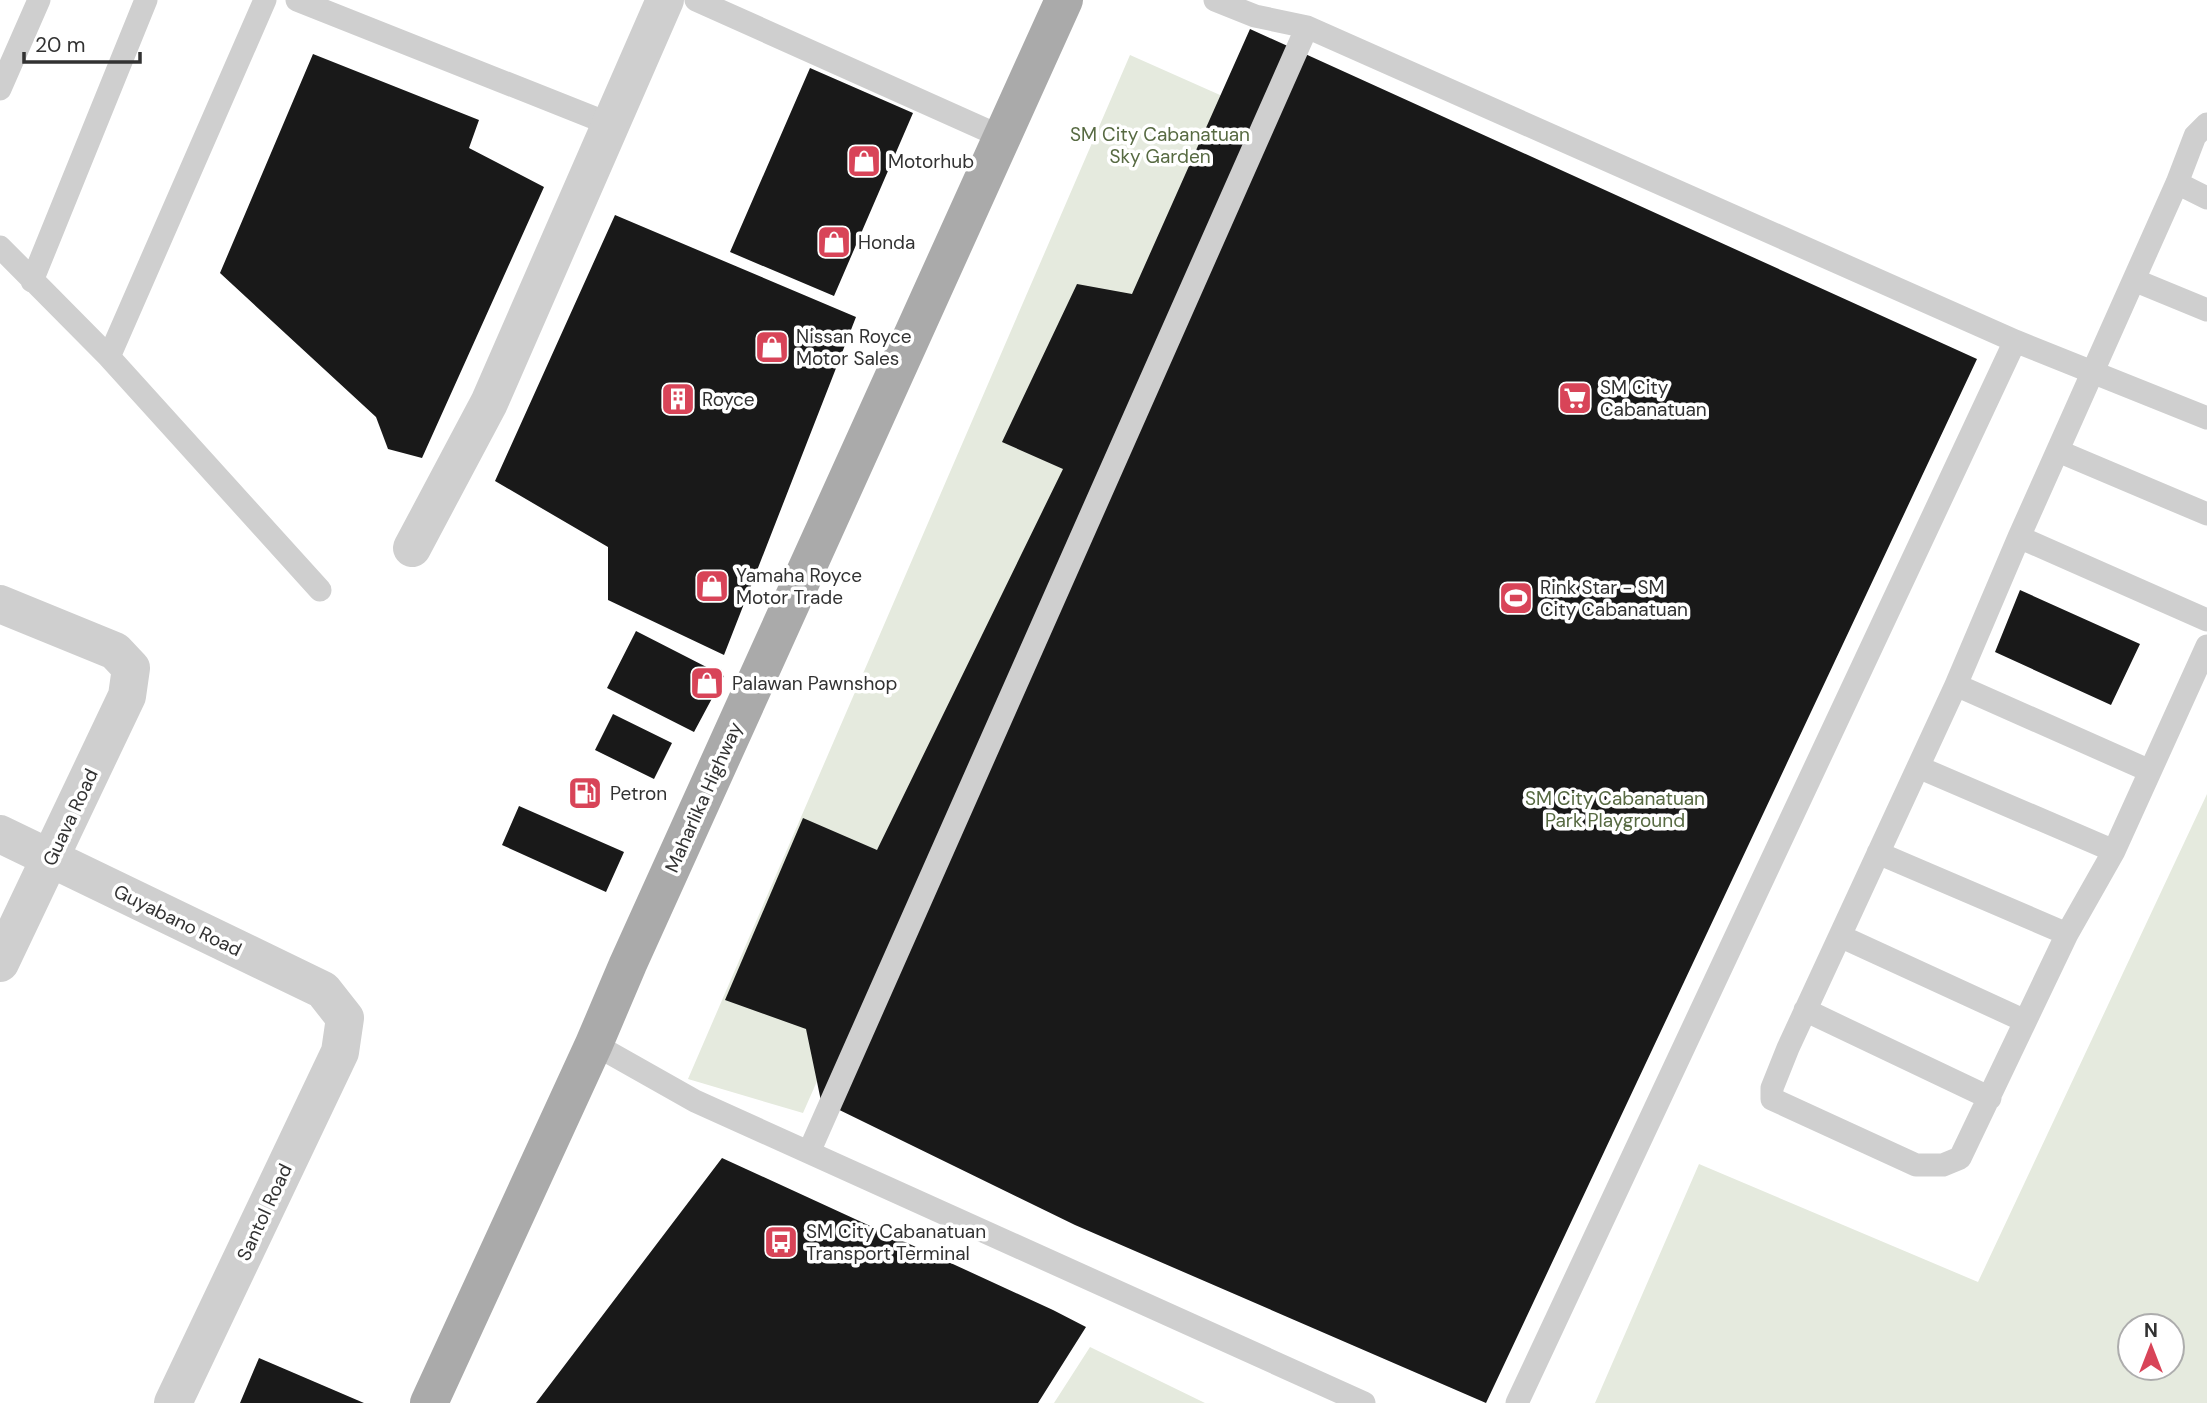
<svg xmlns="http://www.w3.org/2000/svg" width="2207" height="1403" viewBox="0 0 2207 1403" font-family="'DM Sans',sans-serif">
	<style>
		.green { fill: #e5eade; fill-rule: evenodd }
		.building { fill: #191919 }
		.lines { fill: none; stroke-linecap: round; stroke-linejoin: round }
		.service { stroke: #cfcfcf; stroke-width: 23 }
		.minor { stroke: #cfcfcf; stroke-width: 38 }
		.primary { stroke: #aaa; stroke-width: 38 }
		.labels { text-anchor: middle; stroke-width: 7; stroke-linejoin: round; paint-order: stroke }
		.park-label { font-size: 19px; fill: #576a42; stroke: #fff }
		.poi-label { font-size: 19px; fill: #323232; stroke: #fff; text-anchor: start }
		.street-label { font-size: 19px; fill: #323232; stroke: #fff }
	</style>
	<rect width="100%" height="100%" fill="#fff"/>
	<path class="green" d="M1130 55 1247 107 803 1113 688 1079Z
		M2207 794V1403H1595L1699 1164 1978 1282ZM2130 1326H2172V1368H2130Z
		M1090 1347 1205 1403H1054Z"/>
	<path class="building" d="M1250 29 1977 359 1486 1403 1075 1225 821 1101 806 1029 725 1000 803 818 877 850 1063 469 1002 442 1077 284 1132 294Z
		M313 54 479 120 469 148 544 187 422 458 388 449 376 417 220 273Z
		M810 68 913 113 834 296 730 252Z
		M615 215 856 317 724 655 608 600V547L495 481Z
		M2020 590 2140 644 2111 705 1995 652Z
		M636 631 724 676 694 732 607 688Z
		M613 714 672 743 654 779 595 750Z
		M519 806 624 852 606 892 502 845Z
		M722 1158 1053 1310 1086 1327 1038 1403H536Z
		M259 1358 364 1403H240Z"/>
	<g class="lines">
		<path class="service" d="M297 0 612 125
			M696 0 1004 138
			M1215 0 1255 16 1307 27 2015 341 1517 1403
			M0 89 39 0
			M2207 124 2195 136 2177 183 2019 537 1956 685 1788 1048 1772 1088V1099L1916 1165H1943L1960 1158 2067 934 2114 851 2207 646
			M2177 183 2207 198
			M0 247 109 357 320 590
			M2134 280 2207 310
			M32 281 146 0
			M2015 341 2207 418
			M109 357 265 0
			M2058 451 2207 514
			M2019 537 2207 620
			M1956 685 2150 771
			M1918 767 2114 851
			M1878 853 2067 934
			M1840 936 2025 1021
			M1805 1010 1990 1098
			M594 1044 695 1101 1364 1403
			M809 1152 1307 27"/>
		<path class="minor" d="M412 548 489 403 665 0
			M0 604 115 651 131 668 127 696 0 963
			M0 834 323 990 345 1018 340 1052 173 1403"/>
		<path class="primary" d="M429 1403 594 1044 628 964 1064 0"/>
	</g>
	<defs>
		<g id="shop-square" transform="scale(1.75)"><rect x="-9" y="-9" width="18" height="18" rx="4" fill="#d84458" stroke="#fff"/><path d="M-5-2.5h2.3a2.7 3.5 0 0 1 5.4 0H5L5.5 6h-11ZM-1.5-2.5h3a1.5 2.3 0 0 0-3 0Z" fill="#fff"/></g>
		<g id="supermarket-square" transform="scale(1.75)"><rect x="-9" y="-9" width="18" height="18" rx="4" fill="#d84458" stroke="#fff"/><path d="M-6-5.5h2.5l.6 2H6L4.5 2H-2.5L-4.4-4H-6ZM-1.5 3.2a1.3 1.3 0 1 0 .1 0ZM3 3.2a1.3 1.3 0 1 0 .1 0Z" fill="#fff"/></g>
		<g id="building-square" transform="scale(1.75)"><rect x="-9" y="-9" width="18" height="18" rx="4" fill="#d84458" stroke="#fff"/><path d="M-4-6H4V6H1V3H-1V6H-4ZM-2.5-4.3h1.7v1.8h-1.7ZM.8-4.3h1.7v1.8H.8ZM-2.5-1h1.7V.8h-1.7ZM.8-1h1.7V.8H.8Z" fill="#fff"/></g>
		<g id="stadium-square" transform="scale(1.75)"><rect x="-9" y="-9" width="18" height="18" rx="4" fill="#d84458" stroke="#fff"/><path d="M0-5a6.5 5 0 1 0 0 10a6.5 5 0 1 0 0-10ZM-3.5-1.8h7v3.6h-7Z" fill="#fff"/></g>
		<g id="fuel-square" transform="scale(1.75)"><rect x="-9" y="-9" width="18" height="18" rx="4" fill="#d84458" stroke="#fff"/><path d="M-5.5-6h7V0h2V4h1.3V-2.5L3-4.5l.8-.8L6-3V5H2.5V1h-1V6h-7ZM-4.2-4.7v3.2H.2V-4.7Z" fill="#fff"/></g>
		<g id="bus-square" transform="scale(1.75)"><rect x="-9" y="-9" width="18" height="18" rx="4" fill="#d84458" stroke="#fff"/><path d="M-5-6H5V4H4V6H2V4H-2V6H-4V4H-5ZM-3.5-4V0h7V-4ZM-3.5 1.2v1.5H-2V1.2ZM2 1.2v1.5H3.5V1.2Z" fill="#fff"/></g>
	</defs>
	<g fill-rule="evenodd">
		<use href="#shop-square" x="864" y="161"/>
		<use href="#shop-square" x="834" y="242"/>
		<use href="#shop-square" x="772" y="347"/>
		<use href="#supermarket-square" x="1575" y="398"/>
		<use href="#building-square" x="678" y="399"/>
		<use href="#shop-square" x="712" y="586"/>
		<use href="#stadium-square" x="1516" y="598"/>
		<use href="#shop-square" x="707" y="683"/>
		<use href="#fuel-square" x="585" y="793"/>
		<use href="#bus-square" x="781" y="1242"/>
	</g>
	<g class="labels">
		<g class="park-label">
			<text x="1160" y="141">SM City Cabanatuan<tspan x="1160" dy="22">Sky Garden</tspan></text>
			<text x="1615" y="805">SM City Cabanatuan<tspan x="1615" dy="22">Park Playground</tspan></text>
		</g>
		<g class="poi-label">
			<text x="888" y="168">Motorhub</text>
			<text x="858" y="249">Honda</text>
			<text x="796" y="343">Nissan Royce<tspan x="796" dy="22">Motor Sales</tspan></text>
			<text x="1600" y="394">SM City<tspan x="1600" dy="22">Cabanatuan</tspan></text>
			<text x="702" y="406">Royce</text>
			<text x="736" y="582">Yamaha Royce<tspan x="736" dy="22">Motor Trade</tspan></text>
			<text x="1540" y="594">Rink Star - SM<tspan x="1540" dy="22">City Cabanatuan</tspan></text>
			<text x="732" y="690">Palawan Pawnshop</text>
			<text x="610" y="800">Petron</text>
			<text x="806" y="1238">SM City Cabanatuan<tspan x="806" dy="22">Transport Terminal</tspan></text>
		</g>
		<g class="street-label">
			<text transform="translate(703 797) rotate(-66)" y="7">Maharlika Highway</text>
			<text transform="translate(70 817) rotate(-65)" y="7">Guava Road</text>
			<text transform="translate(178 920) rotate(26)" y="7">Guyabano Road</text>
			<text transform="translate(264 1212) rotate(-65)" y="7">Santol Road</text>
		</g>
	</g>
	<g transform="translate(2151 1347)"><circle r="33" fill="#ffffff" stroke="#adadad" stroke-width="2"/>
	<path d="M0-5L12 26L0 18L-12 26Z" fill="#d84458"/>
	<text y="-10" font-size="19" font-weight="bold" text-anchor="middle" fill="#323232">N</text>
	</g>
	<path d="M24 52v10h116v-10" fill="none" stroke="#323232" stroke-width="3.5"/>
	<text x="35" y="52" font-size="21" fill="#323232" stroke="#ffffff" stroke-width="5" paint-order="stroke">20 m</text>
</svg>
